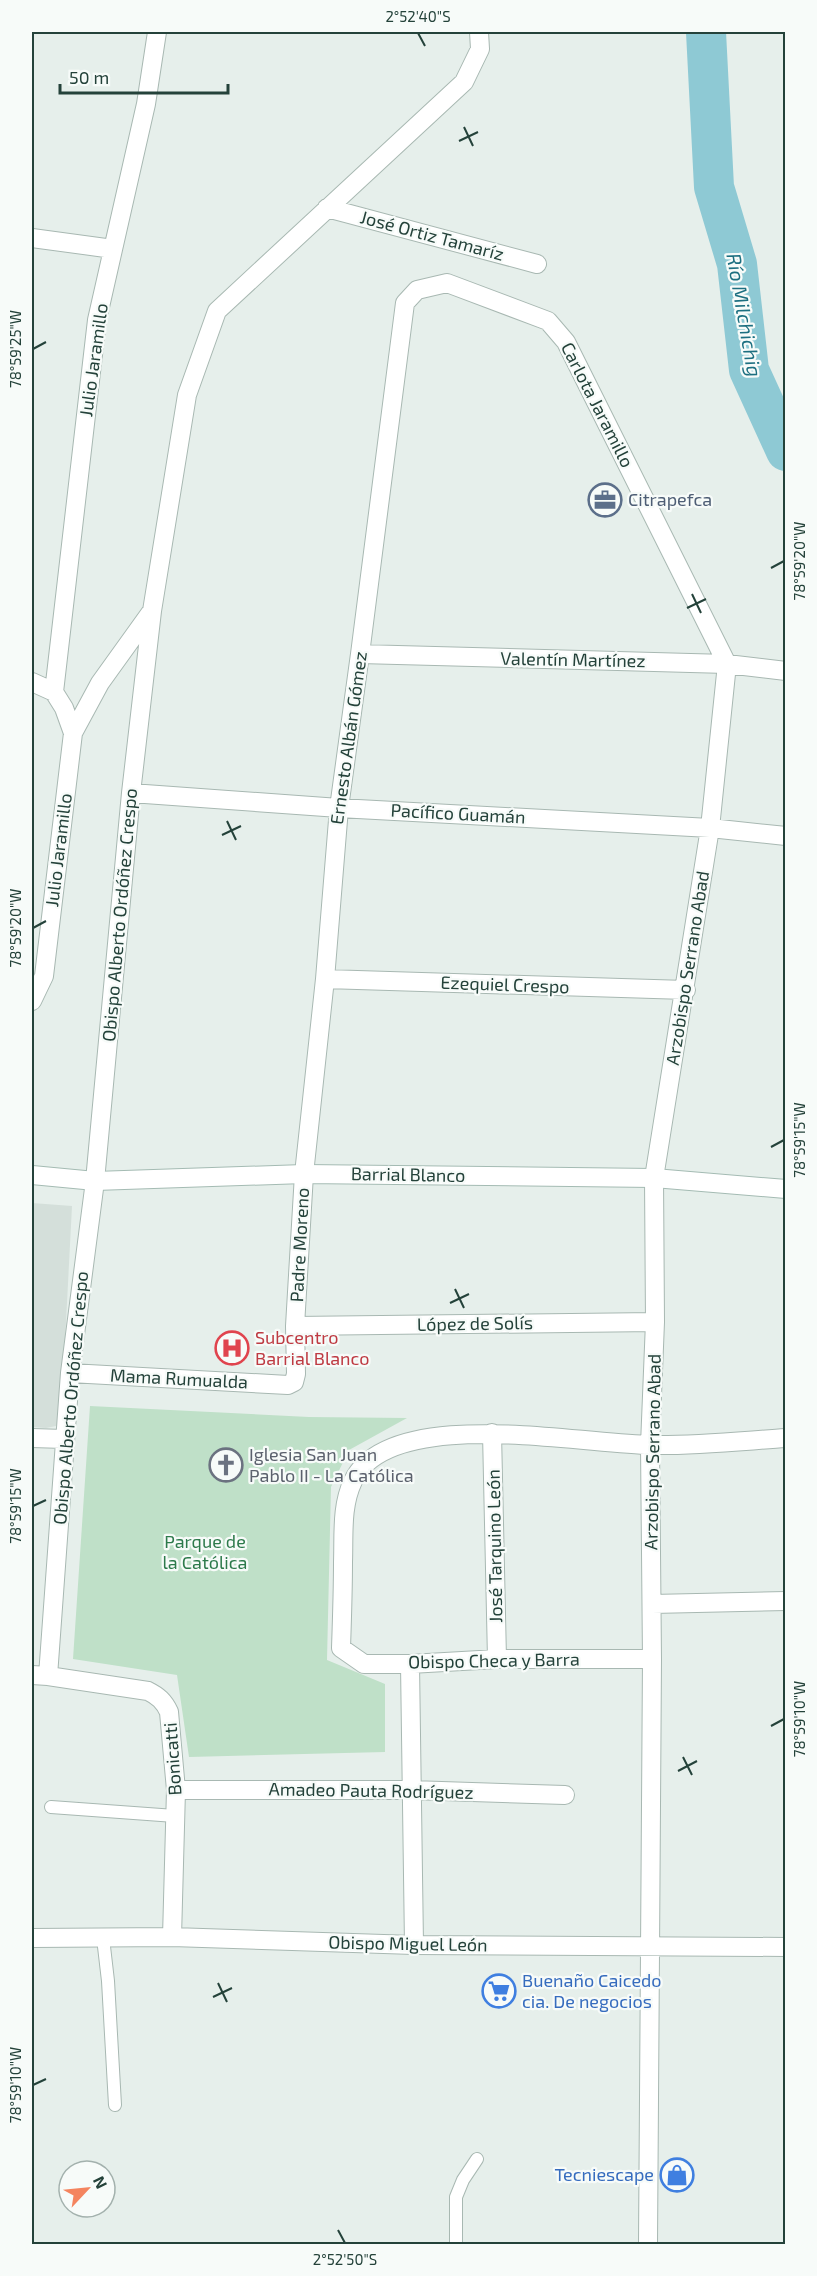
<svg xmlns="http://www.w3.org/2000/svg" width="817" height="2276" viewBox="0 0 817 2276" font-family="'Exo 2',sans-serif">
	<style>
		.built { fill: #d4dfda }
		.green { fill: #bfe0c8 }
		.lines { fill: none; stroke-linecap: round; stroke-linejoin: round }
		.river { stroke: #8ec9d4; stroke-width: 40 }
		.lane-casing { stroke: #a8b8b2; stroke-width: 14 }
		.street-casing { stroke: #a8b8b2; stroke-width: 20 }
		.secondary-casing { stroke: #a4bbb3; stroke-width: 20 }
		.lane { stroke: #fff; stroke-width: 12 }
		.street { stroke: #fff; stroke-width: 18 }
		.secondary { stroke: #fff; stroke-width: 18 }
		.ticks { fill: none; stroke: #24423a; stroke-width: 2 }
		.labels { text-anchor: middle; stroke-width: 4.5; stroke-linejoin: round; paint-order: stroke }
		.street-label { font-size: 18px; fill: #24423a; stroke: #f7fbf9 }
		.service-label { font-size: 18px; fill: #4e5e75; stroke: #f7fbf9; text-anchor: start }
		.health-label { font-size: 18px; fill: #be3a42; stroke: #f7fbf9; text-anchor: start }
		.worship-label { font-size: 18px; fill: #5b616d; stroke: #f7fbf9; text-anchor: start }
		.park-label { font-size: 18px; fill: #2d7a4b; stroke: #f7fbf9 }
		.shop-label { font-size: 18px; fill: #366cbe; stroke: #f7fbf9; text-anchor: start }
		.water-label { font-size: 20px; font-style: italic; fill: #1c6f80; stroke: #f7fbf9 }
		.neatline { fill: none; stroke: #24423a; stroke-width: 2 }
		.ticks-label { font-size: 15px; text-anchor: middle; fill: #24423a }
	</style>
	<rect width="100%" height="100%" fill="#e6efeb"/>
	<path class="built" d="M32 1203 72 1206 61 1419 56 1426 46 1428 32 1427Z"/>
	<path class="green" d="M90 1406 309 1417 407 1418 349 1450 331 1487 327 1660 385 1684V1752L189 1757 177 1675 73 1659Z"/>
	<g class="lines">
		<path class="river" d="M706 32 714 187 737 264 749 370 786 451"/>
		<g class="lane-casing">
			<path id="lane" d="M51 1807 175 1816
				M103 1938 108 1981 115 2105
				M456 2244V2197L463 2180 477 2159"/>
		</g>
		<g class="street-casing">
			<path id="street" d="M327 208 537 264
				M32 238 113 249
				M360 654 727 664 786 671
				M32 682 54 692 64 708 73 733
				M54 692 97 320 146 104 157 32
				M131 793 339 808 710 828 786 836
				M325 979 686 990
				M32 1001 44 976 73 733 100 683 151 612
				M295 1326 655 1322
				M70 1373 288 1385 294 1382 296 1374 295 1326 304 1174 325 979 339 808 360 654 405 303 417 290 447 283 548 321 566 342 727 664
				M492 1433 497 1659
				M32 1438 64 1439
				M652 1604 786 1601
				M652 1659H497L410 1664H364L341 1648C342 1619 343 1590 343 1562 344 1535 341 1506 353 1481 389 1405 580 1444 650 1445 695 1446 741 1441 786 1438
				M410 1664 414 1945
				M32 1675 48 1676 148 1691C158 1696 164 1701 169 1712L176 1790 172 1937
				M48 1676 70 1373 95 1181 131 793 152 611 187 395 217 311 464 82 480 49 479 32
				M176 1790H411L565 1795
				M32 1938 172 1937 414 1945 786 1947
				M648 2244 652 1659 650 1445 655 1322 654 1178 710 828 727 664"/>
		</g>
		<g class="secondary-casing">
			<path id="secondary" d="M32 1175 95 1181 304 1174 654 1178 786 1189"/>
		</g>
		<use href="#lane" class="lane"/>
		<use href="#street" class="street"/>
		<use href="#secondary" class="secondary"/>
	</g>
	<path class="ticks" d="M418 33 425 46M464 127 473 146M459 141 478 132M33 349 46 342M771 568 784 561M692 594 701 613M687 608 706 599M227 821 236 840M222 835 241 826M33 928 46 921M771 1147 784 1140M455 1289 464 1308M450 1303 469 1294M33 1506 46 1500M771 1726 784 1719M683 1757 692 1775M678 1771 697 1761M218 1983 227 2002M213 1997 232 1988M33 2085 46 2079M338 2230 345 2243"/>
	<defs>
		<g id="office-ring" transform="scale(1.725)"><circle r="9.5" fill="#f7fbf9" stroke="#5c6f8a" stroke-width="1.5"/><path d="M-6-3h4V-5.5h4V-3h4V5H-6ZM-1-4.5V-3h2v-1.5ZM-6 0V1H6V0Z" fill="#5c6f8a"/></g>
		<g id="hospital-ring" transform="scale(1.725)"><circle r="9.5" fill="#f7fbf9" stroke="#e0444e" stroke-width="1.5"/><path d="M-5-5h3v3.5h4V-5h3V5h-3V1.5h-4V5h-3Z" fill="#e0444e"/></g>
		<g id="church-ring" transform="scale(1.725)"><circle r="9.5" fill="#f7fbf9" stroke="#6b7280" stroke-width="1.5"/><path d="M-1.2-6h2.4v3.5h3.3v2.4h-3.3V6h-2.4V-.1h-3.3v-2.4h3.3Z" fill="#6b7280"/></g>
		<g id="supermarket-ring" transform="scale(1.725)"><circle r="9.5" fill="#f7fbf9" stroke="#3f7fe0" stroke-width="1.5"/><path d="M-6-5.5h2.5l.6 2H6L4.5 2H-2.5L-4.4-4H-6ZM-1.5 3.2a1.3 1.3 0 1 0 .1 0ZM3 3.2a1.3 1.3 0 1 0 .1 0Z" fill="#3f7fe0"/></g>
		<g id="shop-ring" transform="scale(1.725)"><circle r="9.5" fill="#f7fbf9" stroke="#3f7fe0" stroke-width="1.5"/><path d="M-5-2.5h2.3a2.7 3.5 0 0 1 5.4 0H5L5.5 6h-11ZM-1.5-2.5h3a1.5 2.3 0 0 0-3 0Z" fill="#3f7fe0"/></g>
	</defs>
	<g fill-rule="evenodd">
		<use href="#office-ring" x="605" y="500"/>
		<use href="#hospital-ring" x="232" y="1348"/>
		<use href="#church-ring" x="226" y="1465"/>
		<use href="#supermarket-ring" x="499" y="1991"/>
		<use href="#shop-ring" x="677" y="2175"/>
	</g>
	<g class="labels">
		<g class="street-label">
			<text transform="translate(432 236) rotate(15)" y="6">José Ortiz Tamaríz</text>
			<text transform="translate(94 360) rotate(-82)" y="6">Julio Jaramillo</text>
			<text transform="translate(597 405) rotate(63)" y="6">Carlota Jaramillo</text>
			<text transform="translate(573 660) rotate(1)" y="6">Valentín Martínez</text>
			<text transform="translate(349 738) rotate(-82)" y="6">Ernesto Albán Gómez</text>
			<text transform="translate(458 814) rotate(3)" y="6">Pacífico Guamán</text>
			<text transform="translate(59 850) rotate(-83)" y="6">Julio Jaramillo</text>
			<text transform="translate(120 915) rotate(-85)" y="6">Obispo Alberto Ordóñez Crespo</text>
			<text transform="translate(688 968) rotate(-81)" y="6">Arzobispo Serrano Abad</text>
			<text transform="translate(505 985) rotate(2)" y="6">Ezequiel Crespo</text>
			<text transform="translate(408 1175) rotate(1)" y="6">Barrial Blanco</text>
			<text transform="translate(300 1245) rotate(-87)" y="6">Padre Moreno</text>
			<text transform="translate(475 1324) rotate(-1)" y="6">López de Solís</text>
			<text transform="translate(179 1379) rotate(3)" y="6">Mama Rumualda</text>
			<text transform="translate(71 1398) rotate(-85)" y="6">Obispo Alberto Ordóñez Crespo</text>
			<text transform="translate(653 1452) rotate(-89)" y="6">Arzobispo Serrano Abad</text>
			<text transform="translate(495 1546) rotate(-91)" y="6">José Tarquino León</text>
			<text transform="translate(494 1661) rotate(-1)" y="6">Obispo Checa y Barra</text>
			<text transform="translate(173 1759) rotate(-94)" y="6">Bonicatti</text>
			<text transform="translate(371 1791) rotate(1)" y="6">Amadeo Pauta Rodríguez</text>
			<text transform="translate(408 1944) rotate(1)" y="6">Obispo Miguel León</text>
		</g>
		<g class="service-label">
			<text x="628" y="506">Citrapefca</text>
		</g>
		<g class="health-label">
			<text x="255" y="1344">Subcentro<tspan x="255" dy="21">Barrial Blanco</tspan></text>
		</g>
		<g class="worship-label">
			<text x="249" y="1461">Iglesia San Juan<tspan x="249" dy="21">Pablo II - La Católica</tspan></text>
		</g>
		<g class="park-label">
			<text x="205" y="1548">Parque de<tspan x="205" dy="21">la Católica</tspan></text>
		</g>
		<g class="shop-label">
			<text x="522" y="1987">Buenaño Caicedo<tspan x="522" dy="21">cia. De negocios</tspan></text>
			<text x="654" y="2181" text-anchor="end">Tecniescape</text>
		</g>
		<g class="water-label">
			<text transform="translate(744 315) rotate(80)" y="7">Río Milchichig</text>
		</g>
	</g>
	<rect width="817" height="2276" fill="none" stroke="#f7fbf9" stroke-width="66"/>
	<g transform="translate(87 2189) rotate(64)"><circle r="28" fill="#f7fbf9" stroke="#a3b1ad" stroke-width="1.5"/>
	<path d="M0-4.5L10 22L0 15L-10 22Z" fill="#f4845f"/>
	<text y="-9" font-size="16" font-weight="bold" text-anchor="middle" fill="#24423a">N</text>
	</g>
	<path d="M60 84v9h168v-9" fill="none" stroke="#24423a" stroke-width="3"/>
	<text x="69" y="84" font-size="18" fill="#24423a" stroke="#f7fbf9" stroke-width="4.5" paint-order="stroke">50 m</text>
	<rect x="33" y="33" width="751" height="2210" class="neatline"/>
	<g class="ticks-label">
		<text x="418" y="22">2°52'40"S</text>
		<text transform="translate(16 349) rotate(-90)" y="5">78°59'25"W</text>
		<text transform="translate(800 561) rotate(-90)" y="5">78°59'20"W</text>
		<text transform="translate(16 928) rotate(-90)" y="5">78°59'20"W</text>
		<text transform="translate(800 1140) rotate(-90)" y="5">78°59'15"W</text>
		<text transform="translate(16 1506) rotate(-90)" y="5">78°59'15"W</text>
		<text transform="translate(800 1719) rotate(-90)" y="5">78°59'10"W</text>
		<text transform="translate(16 2085) rotate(-90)" y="5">78°59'10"W</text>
		<text x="345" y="2265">2°52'50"S</text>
	</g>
</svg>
